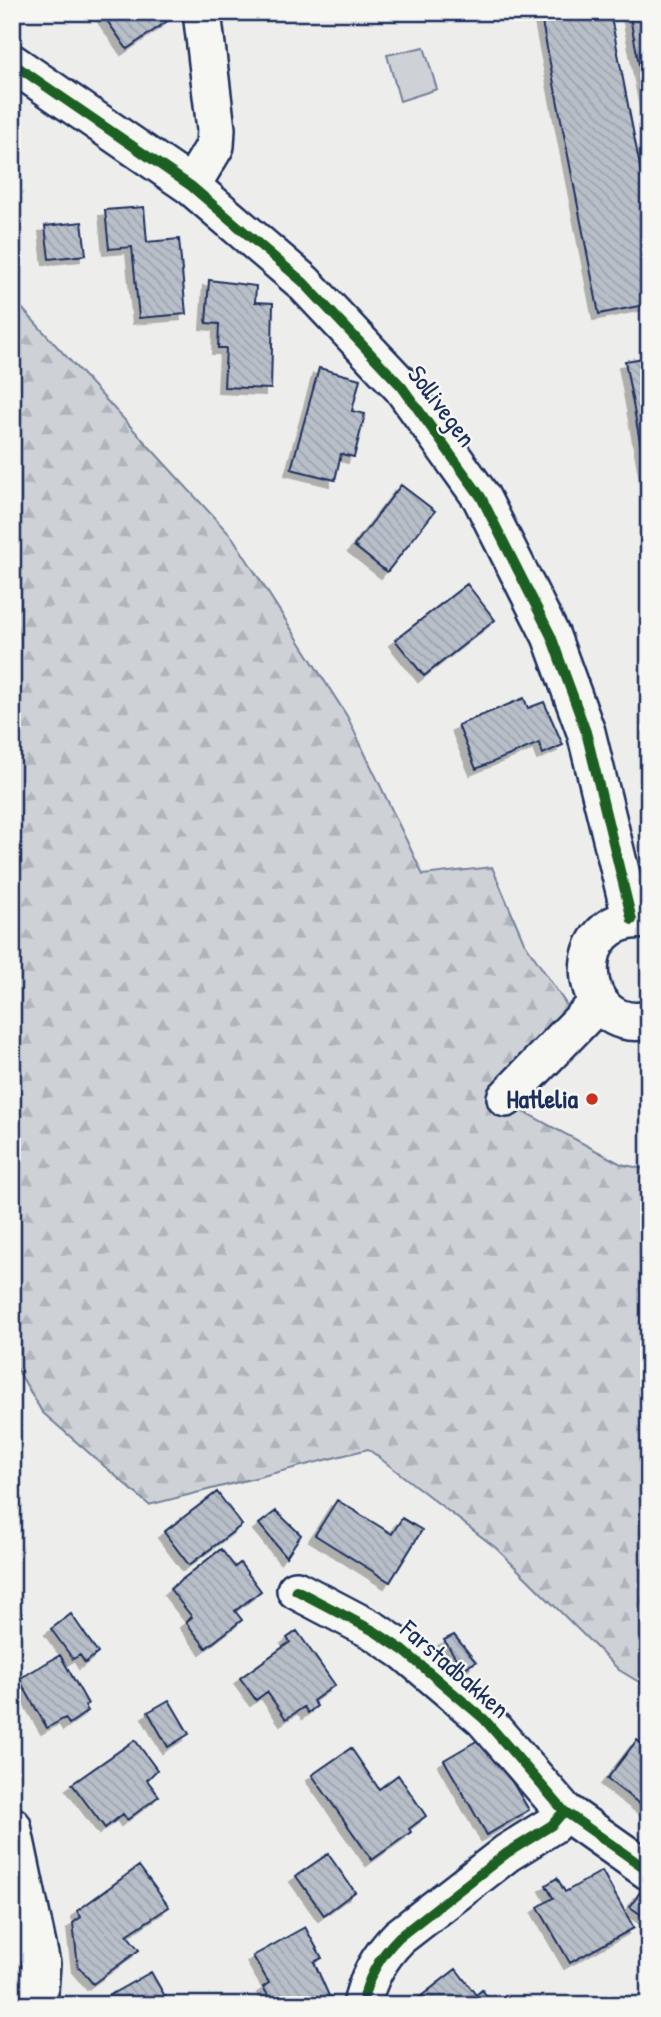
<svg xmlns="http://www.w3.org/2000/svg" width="661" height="2017" viewBox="0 0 661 2017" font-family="'Patrick Hand',sans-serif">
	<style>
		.forest { fill: url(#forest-firs); stroke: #74809a; stroke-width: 2 }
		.park { fill: #ced2d7; stroke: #74809a; stroke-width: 2 }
		.building { fill: url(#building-back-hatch); stroke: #1b2f5e; stroke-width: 2; filter: url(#shadow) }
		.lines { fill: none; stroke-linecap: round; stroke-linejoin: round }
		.minor-casing { stroke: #1b2f5e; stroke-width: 42 }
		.minor { stroke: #f6f6f2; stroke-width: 37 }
		.cycleway-casing { stroke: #f6f6f2; stroke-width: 15 }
		.cycleway { stroke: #1b5e20; stroke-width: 10 }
		.poi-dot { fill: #c8321e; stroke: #f6f6f2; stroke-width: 2.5 }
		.labels { text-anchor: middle; stroke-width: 5; stroke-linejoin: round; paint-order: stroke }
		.street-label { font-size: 26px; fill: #1b2f5e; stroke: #f6f6f2 }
		.poi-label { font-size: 26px; font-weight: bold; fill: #1b2f5e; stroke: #f6f6f2; text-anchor: end }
	</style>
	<defs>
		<pattern id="forest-firs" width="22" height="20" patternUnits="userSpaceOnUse" patternTransform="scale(1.75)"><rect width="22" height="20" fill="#ced2d7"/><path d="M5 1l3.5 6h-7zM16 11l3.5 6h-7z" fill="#b0b5bb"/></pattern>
		<pattern id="building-back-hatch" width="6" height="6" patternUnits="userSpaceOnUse" patternTransform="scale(1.75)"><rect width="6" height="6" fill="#b9bfc8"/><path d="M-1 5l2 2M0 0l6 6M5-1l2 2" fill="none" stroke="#9ea4ae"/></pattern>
		<filter id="shadow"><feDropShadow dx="-6" dy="6" stdDeviation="0" flood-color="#0004"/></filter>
	</defs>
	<rect width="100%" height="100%" fill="#edeeec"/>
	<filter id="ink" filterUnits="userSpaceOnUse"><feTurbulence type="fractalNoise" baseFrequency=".0143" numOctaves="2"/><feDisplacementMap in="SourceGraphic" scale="14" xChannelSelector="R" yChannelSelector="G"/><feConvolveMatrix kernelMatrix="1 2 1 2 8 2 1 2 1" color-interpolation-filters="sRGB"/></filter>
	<g filter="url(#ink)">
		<path class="forest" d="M12 305H19L233 538 347 716 423 875 492 867 524 942 568 1007 493 1095 621 1164 649 1170V1688L619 1670 496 1548 368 1449 149 1505 42 1412 12 1360Z"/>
		<path class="park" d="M424 47 437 89 400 101 387 55Z"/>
		<path class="building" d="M101 12H164L169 20 127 49Z
			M540 12H610L649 213V304L599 314Z
			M629 12H649V117Z
			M144 207 147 242 179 239 186 314 139 318 132 247 109 249 105 210Z
			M82 222 86 255 49 259 45 226Z
			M209 280 256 286 255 302 273 303 271 389 224 387 226 348H218L219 324 206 323Z
			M649 357V490L625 361Z
			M319 368 360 379 352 411 365 414 354 457 341 454 335 480 291 469Z
			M401 485 435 511 387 572 354 546Z
			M467 584 495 620 424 676 395 640Z
			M524 698 528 708 544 702 563 745 543 754 539 743 476 769 458 725Z
			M217 1492 242 1525 189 1565 164 1532Z
			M337 1500 392 1534 402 1518 422 1530 390 1582 315 1535Z
			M276 1511 301 1535 286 1557 259 1524Z
			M221 1549 235 1567 240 1563 261 1591 235 1611 242 1620 206 1648 186 1622 192 1617 170 1589Z
			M12 1598 23 1616 12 1622Z
			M71 1614 98 1653 85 1663 80 1655 73 1659 51 1629Z
			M297 1631 335 1685 313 1701 317 1706 308 1713 304 1707 286 1719 267 1692 256 1700 240 1678 290 1642 287 1638Z
			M454 1635 476 1662 463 1669 444 1640Z
			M60 1655 88 1704 85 1706 88 1711 69 1724 65 1718 47 1728 19 1679Z
			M169 1700 189 1734 168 1747 148 1712Z
			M485 1736 529 1810 487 1835 444 1760Z
			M135 1740 157 1770 147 1780 159 1796 127 1820 123 1814 105 1828 72 1784Z
			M637 1740 649 1749V1811L607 1779Z
			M351 1748 379 1789 398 1775 426 1816 409 1829 411 1832 372 1860 312 1775Z
			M328 1854 355 1892 324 1915 296 1876Z
			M139 1866 169 1907 127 1935 139 1950 93 1984 78 1966 73 1923 81 1917 77 1911Z
			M602 1871 634 1928 570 1963 538 1907 553 1898 546 1885 557 1878 565 1892Z
			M640 1892 649 1898V1920L630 1907Z
			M305 1927 322 1958 314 1962 333 2005H304L299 1996 283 2005H274L263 1987 269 1983 253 1956Z
			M456 1969 476 1995 482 1990 494 2005H426L420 1997Z
			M151 1972 170 2005H92Z"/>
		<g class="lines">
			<g class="minor-casing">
				<path id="minor" d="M12 63 191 186 303 282 402 387 481 497 551 636 586 732 632 920
					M191 186 215 146 216 129 202 12
					M649 920C564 910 575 1037 649 1020
					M506 1098 599 1002
					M296 1590 374 1631 404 1651 484 1719 564 1811 649 1871
					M12 1826 41 1964 38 2005
					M362 2005C367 1978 379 1957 399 1937L507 1853 552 1825 564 1811"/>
			</g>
			<use href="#minor" class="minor"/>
			<g class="cycleway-casing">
				<path id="cycleway" d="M12 63 191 186 303 282 402 387 481 497 551 636 586 732 632 920
					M296 1590 374 1631 404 1651 484 1719 564 1811 649 1871
					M362 2005C367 1978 379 1957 399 1937L507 1853 552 1825 564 1811"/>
			</g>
			<use href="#cycleway" class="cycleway"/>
		</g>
	</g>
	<circle class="poi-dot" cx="592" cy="1099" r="7"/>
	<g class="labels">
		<g class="street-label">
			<text transform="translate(442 406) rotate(53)" y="9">Sollivegen</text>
			<text transform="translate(455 1669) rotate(41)" y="9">Farstadbakken</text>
		</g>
		<g class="poi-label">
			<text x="578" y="1108">Hatlelia</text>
		</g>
	</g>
	<rect width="661" height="2017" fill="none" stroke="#f6f6f2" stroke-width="42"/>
	<rect x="21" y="21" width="619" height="1975" fill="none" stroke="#1b2f5e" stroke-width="2.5" filter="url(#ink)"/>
</svg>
